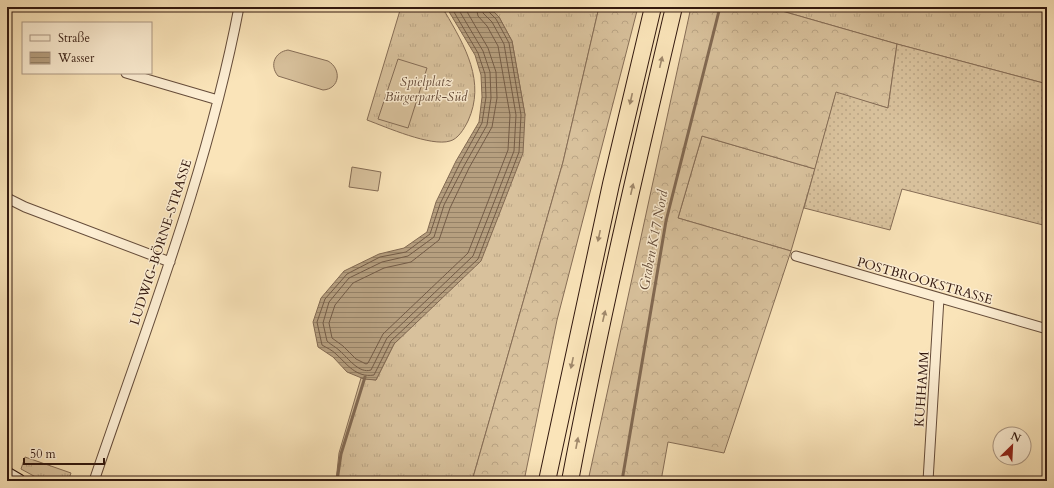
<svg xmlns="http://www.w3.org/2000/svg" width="1054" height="488" viewBox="0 0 1054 488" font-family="Cardo,serif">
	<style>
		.grass { fill: url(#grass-tufts); stroke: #866d56 }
		.forest { fill: url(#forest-crowns); stroke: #866d56 }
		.garden { fill: url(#garden-dots); stroke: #866d56 }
		.pitch { fill: #d8c19c; stroke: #866d56 }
		.water { fill: url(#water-rules); stroke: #826952 }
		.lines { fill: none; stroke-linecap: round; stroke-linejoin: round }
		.shore { stroke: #745c47; stroke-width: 1 }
		.stream { stroke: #826952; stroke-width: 3 }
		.minor-casing { stroke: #654c3a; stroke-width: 11 }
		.secondary-casing { stroke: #33190f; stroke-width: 15 }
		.motorway-casing { stroke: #33190f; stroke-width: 18 }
		.minor { stroke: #fcedd2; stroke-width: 9 }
		.secondary { stroke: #fcedd2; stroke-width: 13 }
		.motorway { stroke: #fae4b9; stroke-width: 16 }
		.oneway { fill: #a0896c }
		.labels { text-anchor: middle; stroke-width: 3; stroke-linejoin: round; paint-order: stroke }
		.park-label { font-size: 13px; font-style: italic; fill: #654b39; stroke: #fcedd2 }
		.street-label { font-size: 13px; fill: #33190f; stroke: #fcedd2 }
		.water-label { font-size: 14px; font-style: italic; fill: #674f3c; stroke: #fcedd2 }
	</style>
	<defs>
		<pattern id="grass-tufts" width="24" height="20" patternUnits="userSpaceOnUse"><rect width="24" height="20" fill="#d8c19c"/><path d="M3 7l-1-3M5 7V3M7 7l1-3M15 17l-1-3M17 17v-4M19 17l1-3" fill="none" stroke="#baa585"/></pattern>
		<pattern id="forest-crowns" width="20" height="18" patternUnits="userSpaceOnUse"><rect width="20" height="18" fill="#d8c19c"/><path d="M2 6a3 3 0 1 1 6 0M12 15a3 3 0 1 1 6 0" fill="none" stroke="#baa585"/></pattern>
		<pattern id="garden-dots" width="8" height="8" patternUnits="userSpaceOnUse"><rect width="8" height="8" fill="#d8c19c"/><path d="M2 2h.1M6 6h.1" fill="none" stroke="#baa585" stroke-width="1.8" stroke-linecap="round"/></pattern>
		<pattern id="water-rules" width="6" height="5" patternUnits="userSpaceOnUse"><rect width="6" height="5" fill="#b69f7f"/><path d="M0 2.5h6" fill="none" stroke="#958166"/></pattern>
	</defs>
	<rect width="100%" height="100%" fill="#fae4b9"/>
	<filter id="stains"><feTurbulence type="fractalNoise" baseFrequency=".005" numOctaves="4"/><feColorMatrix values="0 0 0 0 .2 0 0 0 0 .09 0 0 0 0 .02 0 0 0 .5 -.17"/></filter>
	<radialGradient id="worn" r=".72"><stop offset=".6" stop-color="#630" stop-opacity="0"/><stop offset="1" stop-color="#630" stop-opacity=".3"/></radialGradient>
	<path class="grass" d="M401 7H428L445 12C465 46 486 82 468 121 464 129 458 139 450 141 431 147 386 127 367 120Z
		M489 7H599L563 162 472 481H336L339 453 361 378 376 380 394 344 428 310 525 115 512 41 499 17Z
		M768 7H1047V84L897 44Z
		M702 136 815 169 791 251 678 218Z
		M25 457 71 473 68 481H43L21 469Z"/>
	<path class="forest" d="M599 7H638L557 320 524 481H472L563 162Z
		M691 7H768L897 44 888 108 836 93 815 169 702 136 678 218 791 251 724 453 668 442 661 481H588Z"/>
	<path class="garden" d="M897 44 1047 84V226L902 189 890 230 804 208 836 92 888 108Z"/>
	<path class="pitch" d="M288 50 328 61C342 69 340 89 323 90L278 76C269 65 275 52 288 50Z
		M398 59 427 68 408 128 378 119Z
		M352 167 381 172 378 191 349 187Z"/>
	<path class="water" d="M453 7H489L499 17 512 41 525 115 523 153 481 261 394 344 376 380 364 379 347 372 333 357 318 347 313 322 321 298 344 271 379 254 404 248 427 232 436 202 456 161 479 122 482 97 481 75 475 55 448 10Z"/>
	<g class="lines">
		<path class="shore" d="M455 7 454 12 478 53 485 74 486 97 482 123 460 163 440 204 430 234 406 252 380 257 347 274 325 299 317 322 322 345C327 348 332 350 336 354 347 364 356 378 374 375L391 341 478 259 519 152 521 115 509 43 496 19 488 11 487 7
			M460 7V12L483 51 490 72 491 98 487 125 464 166 444 205 434 237 408 256 382 262 349 278 329 302 323 323 327 341C331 345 336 347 340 351 348 358 359 374 371 370L387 338 473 256 514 151 516 115 504 44 492 22 483 13 482 7
			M466 7V10L488 48 496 72 497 98 492 127 469 168 450 208 439 240 411 262 384 268 353 283 335 305 329 323 332 338 343 346 356 359 366 364 368 363 383 334 468 253 508 150 510 115 498 46 487 26 478 16 476 7"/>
		<path class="stream" d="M337 481 341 454 365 377
			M622 481 666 221 720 7"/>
		<g class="minor-casing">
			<path id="minor" d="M126 73 218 100
				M7 198 25 207 170 262
				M796 256 1047 329
				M94 481C147 325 208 170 239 7
				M928 481 939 298"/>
		</g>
		<g class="secondary-casing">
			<path id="secondary" d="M7 474 19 481"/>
		</g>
		<g class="motorway-casing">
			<path id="motorway" d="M547 481 611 184 653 7
				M570 481C600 322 637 164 674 7"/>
		</g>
		<use href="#minor" class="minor"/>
		<use href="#secondary" class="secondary"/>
		<use href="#motorway" class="motorway"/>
	</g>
	<defs><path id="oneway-solid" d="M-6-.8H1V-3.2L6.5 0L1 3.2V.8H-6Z"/></defs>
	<g class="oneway">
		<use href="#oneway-solid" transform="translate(661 62) rotate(-77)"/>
		<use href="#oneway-solid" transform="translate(631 99) rotate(103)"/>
		<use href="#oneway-solid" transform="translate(632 189) rotate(-77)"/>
		<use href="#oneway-solid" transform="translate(599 236) rotate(102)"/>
		<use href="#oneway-solid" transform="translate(604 316) rotate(-77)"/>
		<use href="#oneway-solid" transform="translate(572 363) rotate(102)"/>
		<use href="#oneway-solid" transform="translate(577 443) rotate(-79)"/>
	</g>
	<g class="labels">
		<g class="park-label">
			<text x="426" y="86">Spielplatz<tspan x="426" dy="15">Bürgerpark-Süd</tspan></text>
		</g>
		<g class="street-label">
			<text transform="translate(160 242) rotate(-72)" y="5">LUDWIG-BÖRNE-STRASSE</text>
			<text transform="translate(925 280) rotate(16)" y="5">POSTBROOKSTRASSE</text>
			<text transform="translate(921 389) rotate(-86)" y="5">KUHHAMM</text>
		</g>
		<g class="water-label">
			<text transform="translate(653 240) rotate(-79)" y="5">Graben K17 Nord</text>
		</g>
	</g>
	<rect width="1054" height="488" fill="none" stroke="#fae4b9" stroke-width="24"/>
	<rect x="8" y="8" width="1038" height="472" fill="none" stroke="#33190f" stroke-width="2"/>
	<rect x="12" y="12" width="1030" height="464" fill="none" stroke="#33190f"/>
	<rect x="22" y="22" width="130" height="52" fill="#fcedd2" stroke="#ac9884"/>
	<rect x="30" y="35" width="20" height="6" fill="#fcedd2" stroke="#ac9884"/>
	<text x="58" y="42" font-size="12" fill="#33190f">Straße</text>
	<rect x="30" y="52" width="20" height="12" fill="url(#water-rules)" stroke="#ac9884"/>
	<text x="58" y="62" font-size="12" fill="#33190f">Wasser</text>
	<g transform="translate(1012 446) rotate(24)"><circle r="19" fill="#fcedd2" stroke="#ac9884"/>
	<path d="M0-3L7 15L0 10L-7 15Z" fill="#8f2418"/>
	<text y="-6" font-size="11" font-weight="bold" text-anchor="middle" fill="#33190f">N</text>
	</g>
	<path d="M24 458v6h80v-6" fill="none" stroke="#33190f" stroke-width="2"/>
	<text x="30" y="458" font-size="12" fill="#33190f" stroke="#fcedd2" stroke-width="3" paint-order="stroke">50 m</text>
	<rect width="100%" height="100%" filter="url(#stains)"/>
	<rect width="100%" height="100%" fill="url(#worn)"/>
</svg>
